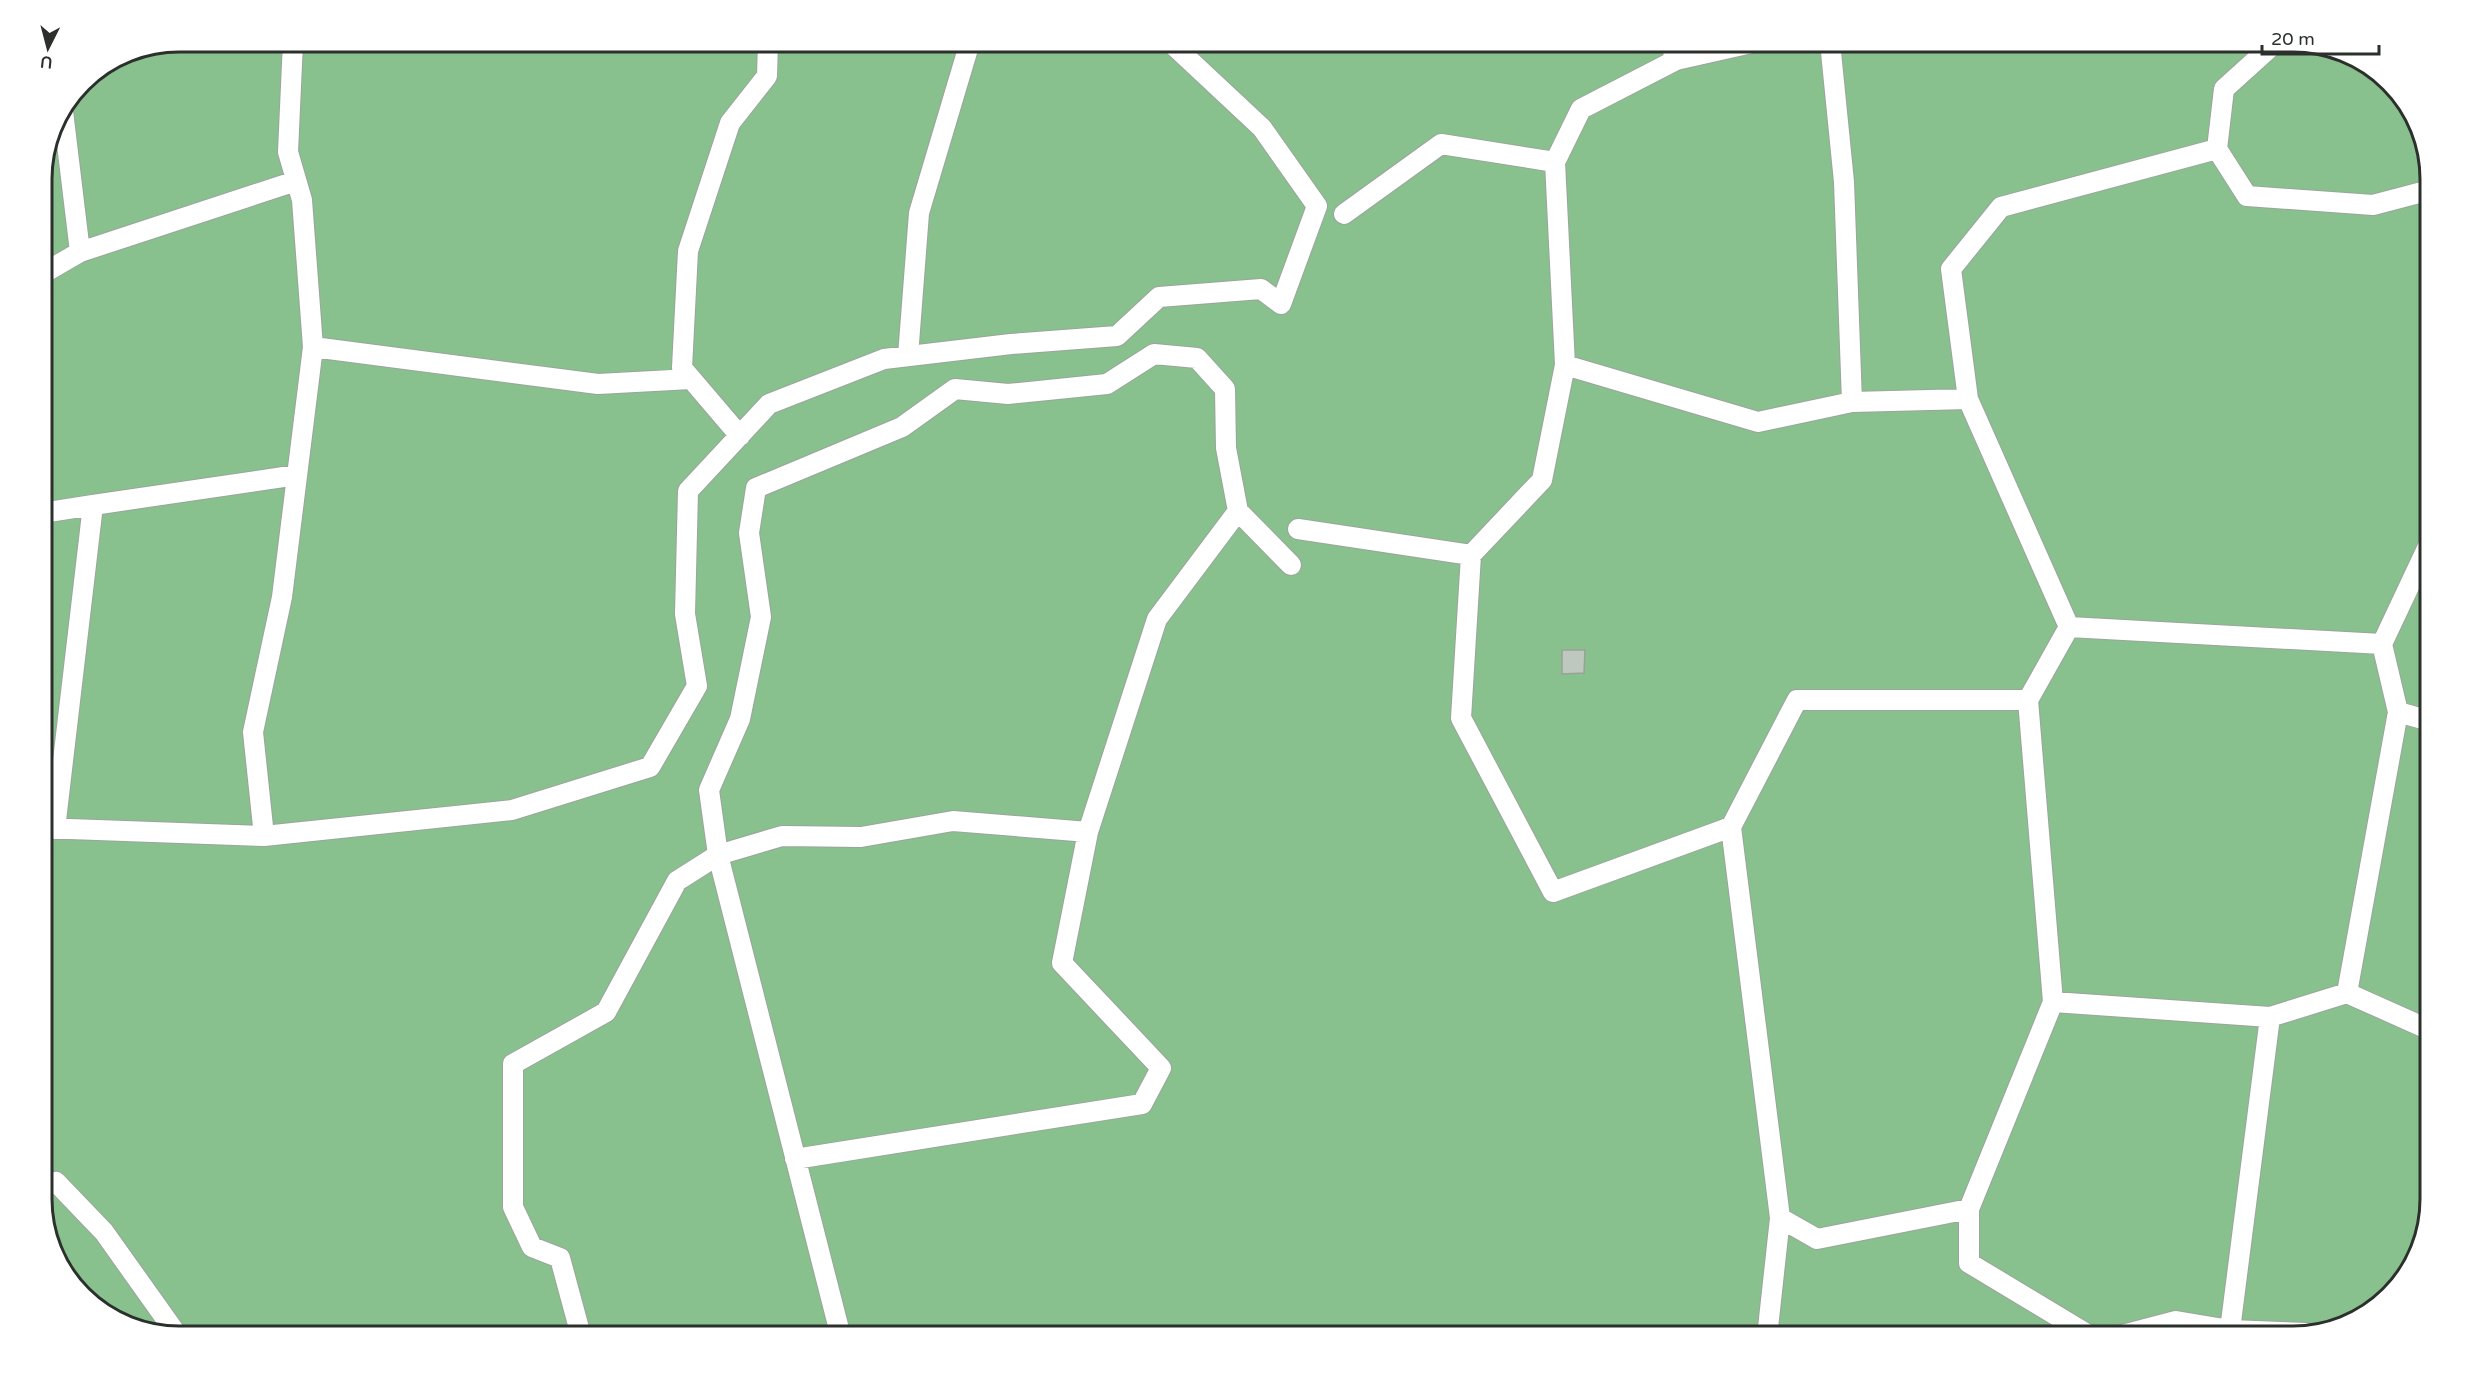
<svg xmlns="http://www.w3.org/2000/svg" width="2472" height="1379" viewBox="0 0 2472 1379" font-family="'Varela Round',sans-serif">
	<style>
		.water { fill: #88c08e; stroke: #6c9571; stroke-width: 1.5 }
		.building { fill: #bec8bf; stroke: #98a298; stroke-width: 1.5 }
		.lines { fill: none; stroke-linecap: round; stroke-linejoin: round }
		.service-casing { stroke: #9ba59c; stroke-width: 22 }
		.service { stroke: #fff; stroke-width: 20 }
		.rim { fill: none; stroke: #2c302c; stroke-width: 3 }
	</style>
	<rect width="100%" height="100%" fill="#ecf7ed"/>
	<path class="water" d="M180 42H2292L2361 60 2407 104 2430 171V1199L2412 1268 2361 1318 2292 1337H180L111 1319 61 1268 42 1208V171L53 127 83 82 127 52Z"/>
	<path class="building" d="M1562 650H1585L1584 673 1562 674Z"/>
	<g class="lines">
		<g class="service-casing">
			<path id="service" d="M293 42 288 152 302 200 313 347 598 384 691 379
				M1670 42 1676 60
				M1830 42 1844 182 1852 402
				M63 111 80 252 296 181
				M2217 149 2224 89 2276 42
				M1344 214 1441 144 1555 162
				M42 274 80 252
				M908 356 919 213 970 42
				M1565 365 1555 162 1581 109 1676 60 1756 42
				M740 436 682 368 688 251 730 123 767 76 768 42
				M42 513 93 505
				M1298 529 1471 555 1461 718 1553 892 1731 827 1780 1218 1767 1337
				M1471 555 1542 480 1565 365 1758 422 1852 402 1968 399
				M2069 627 1968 399 1951 269 2001 207 2217 149 2247 196 2373 205 2430 190
				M2382 644 2430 542
				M2398 712 2430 721
				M1731 827 1797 700H2028
				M42 828 264 836 512 810 650 767 697 686 685 614 688 491 769 404 884 359 1011 344 1117 336 1159 297 1261 289 1281 304 1317 206 1262 128 1170 42
				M55 829 93 505 297 475
				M1088 832 1157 619 1238 511
				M264 836 253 732 282 597 313 347
				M2347 993 2430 1030
				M795 1159 1142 1104 1161 1068 1062 963 1088 832 953 821 861 837 782 836 718 855 841 1337
				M42 1188 56 1182 104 1232 178 1336
				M1969 1209V1263L2092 1337
				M1780 1218 1817 1239 1969 1209 2053 1002 2028 700 2069 627 2382 644 2398 712 2347 993 2270 1017 2053 1002
				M2230 1330 2270 1017
				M585 1337 580 1332 560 1258 532 1247 513 1207V1064L606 1012 677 881 718 855 709 790 740 719 761 617 749 533 756 488 902 427 955 389 1008 394 1107 384 1154 354 1197 358 1225 389 1226 448 1238 511 1291 565
				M2115 1337 2176 1321 2230 1330 2306 1333"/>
		</g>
		<use href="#service" class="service"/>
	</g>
	<path d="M0 0H2472V1379H0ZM179 52H2293A127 127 0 0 1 2420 179V1199A127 127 0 0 1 2293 1326H179A127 127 0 0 1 52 1199V179A127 127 0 0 1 179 52Z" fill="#fff" fill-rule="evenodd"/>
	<path class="rim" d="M179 52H2293A127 127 0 0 1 2420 179V1199A127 127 0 0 1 2293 1326H179A127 127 0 0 1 52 1199V179A127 127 0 0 1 179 52Z"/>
	<g transform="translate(48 48) rotate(186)" stroke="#ffffff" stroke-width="4.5" paint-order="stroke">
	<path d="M0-4.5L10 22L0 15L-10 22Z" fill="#2c302c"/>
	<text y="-9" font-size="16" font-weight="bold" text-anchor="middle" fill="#2c302c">U</text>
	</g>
	<path d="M2262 45v9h117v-9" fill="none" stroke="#2c302c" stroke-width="3"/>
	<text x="2271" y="45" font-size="18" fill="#2c302c" stroke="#ffffff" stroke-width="4.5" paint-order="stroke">20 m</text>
</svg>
